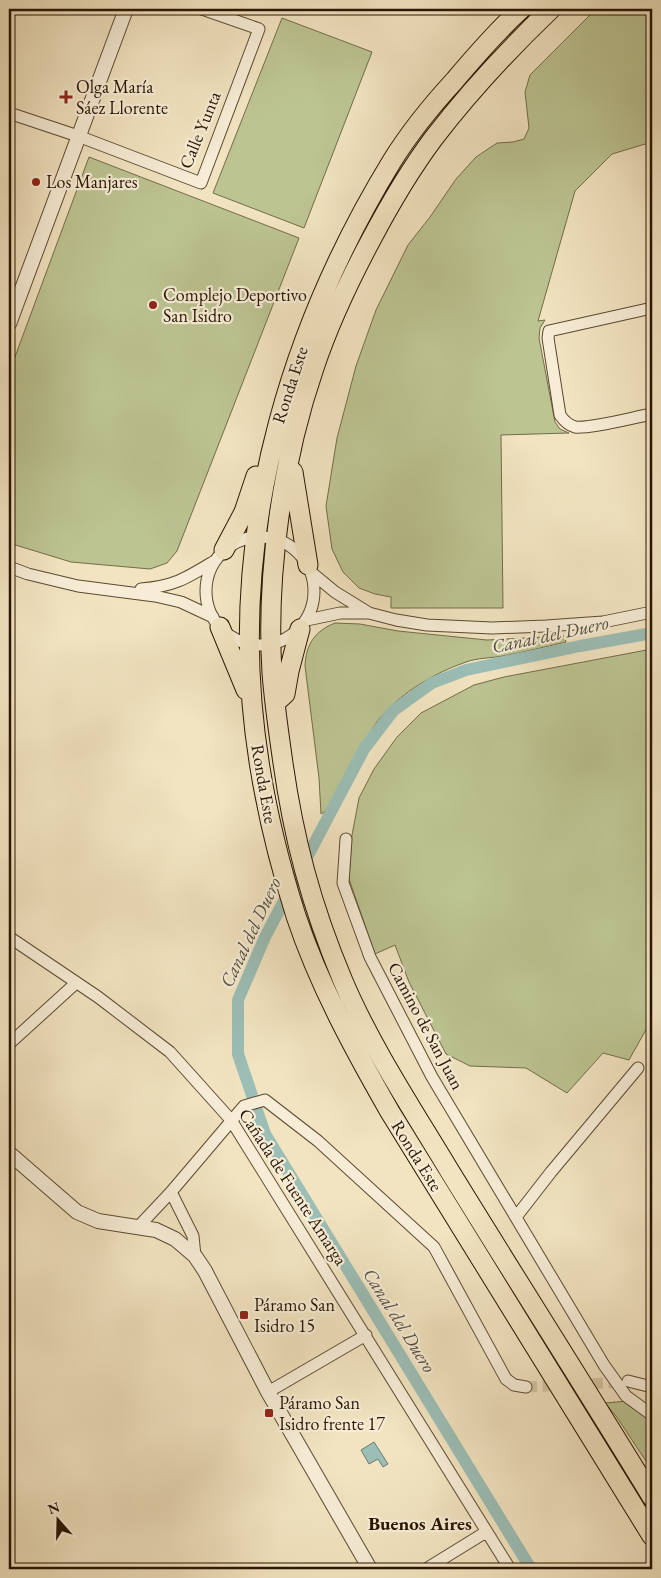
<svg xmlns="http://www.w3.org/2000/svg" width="661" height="1578" viewBox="0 0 661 1578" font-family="'EB Garamond',serif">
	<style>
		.green { fill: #bcc492; stroke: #726c4a }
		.water { fill: #9bbeb6; stroke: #6d7a6e }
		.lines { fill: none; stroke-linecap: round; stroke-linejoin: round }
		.canal { stroke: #9bbeb6; stroke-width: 12 }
		.minor-tunnel { stroke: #d4c5a4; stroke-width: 11; stroke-dasharray: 11 5.5; stroke-linecap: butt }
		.minor-casing { stroke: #5b4931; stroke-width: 13 }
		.tertiary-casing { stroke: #5b4931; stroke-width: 16 }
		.trunk-casing { stroke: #291501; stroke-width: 21 }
		.minor { stroke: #f7edd7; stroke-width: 11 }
		.tertiary { stroke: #f7edd7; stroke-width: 14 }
		.trunk { stroke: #f2e4c1; stroke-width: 19 }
		.poi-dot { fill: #8f2418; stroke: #f7edd7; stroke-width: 2 }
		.labels { text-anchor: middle; stroke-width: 4.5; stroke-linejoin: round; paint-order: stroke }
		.poi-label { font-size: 18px; fill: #291501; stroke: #f7edd7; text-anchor: start }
		.street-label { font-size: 18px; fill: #291501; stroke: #f7edd7 }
		.water-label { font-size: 19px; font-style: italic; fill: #515040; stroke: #f7edd7 }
		.neighbourhood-label { font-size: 19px; font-weight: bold; fill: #291501; stroke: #f7edd7 }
	</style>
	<rect width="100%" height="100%" fill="#f2e4c1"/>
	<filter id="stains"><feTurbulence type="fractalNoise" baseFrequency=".004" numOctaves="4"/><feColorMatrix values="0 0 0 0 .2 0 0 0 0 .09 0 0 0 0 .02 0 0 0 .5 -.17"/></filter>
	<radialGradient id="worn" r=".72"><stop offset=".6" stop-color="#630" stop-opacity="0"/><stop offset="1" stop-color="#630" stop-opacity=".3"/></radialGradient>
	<path class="green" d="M596 9H652V142L612 154 575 191 538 321 545 320 540 328 539 338 555 422 560 429 569 433 501 435 503 608H391V597L375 594 359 588 343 572 332 549 326 506 337 438 356 366 376 310 408 245 430 217 456 179 476 157 497 143 513 142 524 139 529 128 525 92 530 75Z
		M282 18 372 52 304 228 213 193Z
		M89 157 299 238 177 551 167 563 150 569 71 562 9 543V373Z
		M335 623 360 624 398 631 487 640 564 636 566 642C545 647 524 652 503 656 491 658 477 658 466 662 434 673 402 692 380 718 364 736 336 807 321 814L319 778 305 666C306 644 315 631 335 623Z
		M652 649V1019L629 1060 603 1053 567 1093 526 1068 470 1066 446 1054 409 982 395 945 375 954 349 879 352 835 359 798 374 769 397 737 421 713 474 685 504 677Z
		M628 1401 652 1419V1470L616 1416 605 1403Z"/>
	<path class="water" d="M374 1442 388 1464 383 1467 378 1459 369 1464 361 1450Z"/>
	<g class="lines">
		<path class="canal" d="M531 1569 265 1134 238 1054V1000L265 937 364 749 393 711 432 683 466 670 580 646 652 633"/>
		<path class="minor-tunnel" d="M526 1387 624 1382"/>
		<g class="minor-casing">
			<path id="minor" d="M9 113 78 136 201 183 259 29 202 9
				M652 308 549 331 548 338 560 415C564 421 568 425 575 427 590 429 635 417 652 414
				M206 591a54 54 0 1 1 108 0a54 54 0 1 1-108 0Z
				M9 567 28 574 78 586 155 596 181 602 213 617
				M312 573 335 592 369 613 396 620 427 625 492 628 546 626 603 622 652 612
				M141 589C174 586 185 579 213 562
				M307 620 340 613H367
				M346 839 343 883 370 957 432 1077 604 1365 626 1396 652 1415
				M9 937 98 997 170 1052 231 1120 510 1569
				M9 1044 76 983
				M171 1192 193 1236 195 1256
				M516 1217 551 1172 638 1068
				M139 1226 171 1192 244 1106 265 1100 318 1141 434 1247 506 1379 514 1385 526 1387
				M628 1381 652 1387
				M268 1392 366 1335
				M426 1569 486 1532"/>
		</g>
		<g class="tertiary-casing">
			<path id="tertiary" d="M9 324 126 9
				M9 1153 77 1212 98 1221 156 1230 175 1239 195 1256 205 1271 268 1392 370 1569"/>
		</g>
		<g class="trunk-casing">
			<path id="trunk" d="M521 9C497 31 476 55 455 80 432 105 410 132 392 161 293 323 236 512 252 703 258 775 274 847 296 916 319 985 354 1049 390 1112L652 1536
				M551 9C509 49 469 92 433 139 410 170 390 204 372 238 350 279 329 323 314 368 282 461 266 574 272 673 274 700 278 728 282 756 293 837 311 905 343 981 370 1045 413 1110 449 1170 516 1279 585 1387 652 1497
				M293 472 308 565
				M224 550 244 512 256 476
				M220 627 246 690
				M275 703 285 694 289 671 300 629"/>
		</g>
		<use href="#minor" class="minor"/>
		<use href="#tertiary" class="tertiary"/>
		<use href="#trunk" class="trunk"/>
	</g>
	<g class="poi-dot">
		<path d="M63.5 89.5h5v5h5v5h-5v5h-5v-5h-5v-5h5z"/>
		<circle cx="36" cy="182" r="5"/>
		<circle cx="153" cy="305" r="5"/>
		<rect x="239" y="1310" width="10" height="10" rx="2.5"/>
		<rect x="264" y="1408" width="10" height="10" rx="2.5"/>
	</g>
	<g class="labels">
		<g class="poi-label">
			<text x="76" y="93">Olga María<tspan x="76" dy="21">Sáez Llorente</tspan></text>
			<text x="46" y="188">Los Manjares</text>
			<text x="163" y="301">Complejo Deportivo<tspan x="163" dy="21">San Isidro</tspan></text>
			<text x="254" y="1311">Páramo San<tspan x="254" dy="21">Isidro 15</tspan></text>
			<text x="279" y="1409">Páramo San<tspan x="279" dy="21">Isidro frente 17</tspan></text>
		</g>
		<g class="street-label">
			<text transform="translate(200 130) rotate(-68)" y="6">Calle Yunta</text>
			<text transform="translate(290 385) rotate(-72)" y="6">Ronda Este</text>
			<text transform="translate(264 784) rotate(80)" y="6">Ronda Este</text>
			<text transform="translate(426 1026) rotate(62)" y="6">Camino de San Juan</text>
			<text transform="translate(417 1156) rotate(58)" y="6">Ronda Este</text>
			<text transform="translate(293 1187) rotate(57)" y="6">Cañada de Fuente Amarga</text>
		</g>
		<g class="water-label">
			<text transform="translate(550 634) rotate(-12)" y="7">Canal del Duero</text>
			<text transform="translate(250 932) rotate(-65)" y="7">Canal del Duero</text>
			<text transform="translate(400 1320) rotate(58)" y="7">Canal del Duero</text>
		</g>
		<g class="neighbourhood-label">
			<text x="420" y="1530">Buenos Aires</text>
		</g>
	</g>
	<rect width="661" height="1578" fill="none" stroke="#f2e4c1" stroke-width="30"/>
	<rect x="10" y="10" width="641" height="1558" fill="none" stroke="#291501" stroke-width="2.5"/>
	<rect x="15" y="15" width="631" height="1548" fill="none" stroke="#291501"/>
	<g transform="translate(58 1520) rotate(340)" stroke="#f7edd7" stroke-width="4" paint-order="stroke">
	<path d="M0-4L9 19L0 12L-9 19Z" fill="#291501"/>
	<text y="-8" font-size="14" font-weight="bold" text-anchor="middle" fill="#291501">N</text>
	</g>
	<rect width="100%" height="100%" filter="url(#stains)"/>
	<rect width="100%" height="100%" fill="url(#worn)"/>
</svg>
